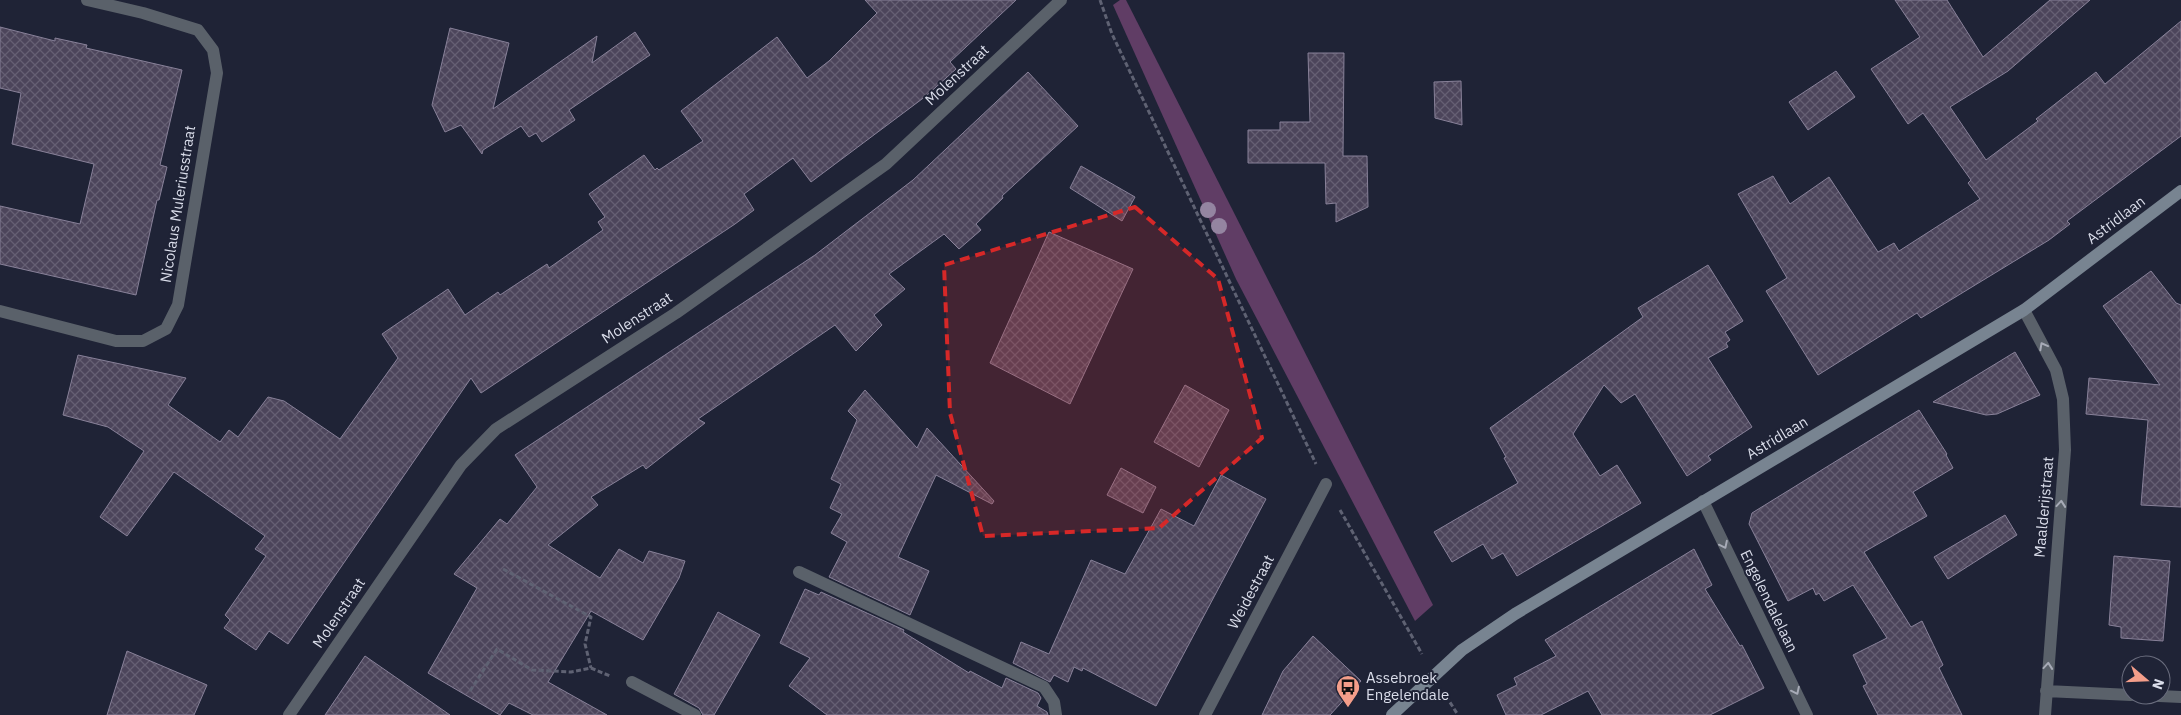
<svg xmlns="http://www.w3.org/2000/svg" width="2181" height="715" viewBox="0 0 2181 715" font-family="'IBM Plex Sans',sans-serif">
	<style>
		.grass { fill: #603d65 }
		.building { fill: url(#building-cross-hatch); stroke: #888199 }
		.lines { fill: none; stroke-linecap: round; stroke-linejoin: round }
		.path { stroke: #5f6273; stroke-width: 3; stroke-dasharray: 5 2.5; stroke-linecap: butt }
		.service { stroke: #5a616a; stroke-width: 12 }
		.minor { stroke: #5a616a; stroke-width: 12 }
		.secondary { stroke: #788491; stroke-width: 12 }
		.tree { fill: #9485a1 }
		.oneway { stroke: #a7abb7 }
		.marked { fill: #d62828; fill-opacity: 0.2; stroke: #d62828; stroke-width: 4; stroke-dasharray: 10 6; stroke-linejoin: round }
		.labels { text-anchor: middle; stroke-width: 4; stroke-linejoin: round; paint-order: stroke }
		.street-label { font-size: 15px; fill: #daddea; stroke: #1f2336 }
		.poi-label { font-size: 15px; fill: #daddea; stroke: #1f2336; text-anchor: start }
	</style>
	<defs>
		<pattern id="building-cross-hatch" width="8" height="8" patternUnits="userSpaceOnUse" patternTransform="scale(1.25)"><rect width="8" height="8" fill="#4c455b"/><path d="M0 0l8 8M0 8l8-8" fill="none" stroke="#655f73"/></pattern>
	</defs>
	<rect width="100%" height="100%" fill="#1f2336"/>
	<path class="grass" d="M1120 0H1126L1433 605 1415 621 1236 279 1113 5Z"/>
	<path class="building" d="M865 0H1016L950 62 956 69 926 96 811 182 793 158 744 194 754 210 735 224 481 393 471 378 288 644 269 631 256 650 224 628 230 620 225 615 266 556 255 549 265 536 174 472 127 536 100 517 144 451 108 427 63 415 78 355 186 378 168 405 220 442 229 430 238 437 268 397 284 401 340 439 398 358 382 334 448 289 465 315 498 292 500 295 547 264 549 268 603 230 598 222 605 217 589 194 644 155 655 170 657 168 659 170 703 141 681 111 777 37 807 78 829 61 877 13Z
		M1895 0H1947L1983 57 2050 0H2090L2008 71 1950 107 1986 160 2038 121 2036 119 2096 72 2105 84 2181 21V136L2067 221 2070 224 2049 240 1921 318 1917 313 1818 375 1766 291 1787 278 1738 194 1773 176 1790 204 1829 177 1878 252 1894 243 1899 251 1980 199 1968 183 1971 180 1923 113 1908 124 1871 69 1920 37Z
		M0 27 55 41V38L87 45 86 48 182 70 160 165 167 167 159 200H157L136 295 0 264V206L80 224 94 164 12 144 21 93 0 88Z
		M450 28 509 43 493 109 597 36 592 63 635 32 650 55 569 110 575 120 542 142 536 133 529 137 521 126 483 150 482 154 461 125 445 132 432 105Z
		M1308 53H1344L1343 156H1367L1368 207 1336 222V203L1326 204 1325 163H1248V130H1280V122H1310Z
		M1836 71 1855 97 1808 130 1789 102Z
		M1028 72 1078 126 1002 196 1003 198 976 224 981 230 959 249 944 234 889 274 905 289 874 315 882 325 856 351 835 325 698 419 705 423 646 469 643 465 591 497 598 505 548 545 600 578 619 549 643 563 649 551 685 561 679 578 643 640 591 611 548 682 607 715H533L509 703 500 715 428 673 477 588 454 574 500 519 507 524 537 487 515 455 815 255 913 180Z
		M1461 81 1462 125 1435 118 1434 82Z
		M1081 166 1135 197 1122 221 1070 188Z
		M1049 232 1133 269 1070 404 990 363Z
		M1708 265 1743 321 1725 332 1730 340 1726 343 1728 347 1708 358 1752 427 1708 456 1711 460 1687 476 1635 394 1621 403 1604 385 1573 434 1600 476 1617 465 1641 503 1517 576 1503 553 1492 559 1483 544 1452 562 1434 532 1518 483 1504 458 1506 457 1490 428 1643 317 1638 308Z
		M2151 271 2176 303 2181 305V507L2141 505 2148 420 2086 414 2089 378 2160 385 2103 306Z
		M2015 352 2040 395 1997 414 1986 415 1933 402Z
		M1185 385 1229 410 1199 467 1154 442Z
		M865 390 917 448 927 428 994 501 992 504 936 475 898 557 929 571 910 615 829 577 847 542 831 533 842 514 830 508 841 484 831 479 857 420 848 411Z
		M1919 410 1947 454 1946 455 1953 468 1913 492 1927 516 1864 552 1911 627 1922 621 1943 665 1939 668 1962 715H1878L1863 686 1867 684 1853 655 1887 638 1853 585 1824 601 1819 593 1816 595 1813 588 1788 601 1749 524 1752 513Z
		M1121 468 1156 487 1143 513 1107 495Z
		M1221 475 1266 499 1156 706 1083 668 1082 671 1074 667 1068 682 1054 675 1050 682 1013 663 1021 642 1049 654 1091 560 1125 574 1161 509 1194 526Z
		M2005 515 2017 535 1948 579 1934 557Z
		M1694 549 1712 585 1705 589 1740 646 1742 645 1764 688 1710 715H1602L1588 691 1541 715H1506L1497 695 1517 685 1514 678 1556 656 1545 640Z
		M2114 556 2170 561 2163 641 2121 638V627L2109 625Z
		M805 589 819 595 821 592 904 630 903 632 969 673 970 671 1002 688 1006 678 1038 693 1041 698 1037 706 1047 712 1048 715H827L789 686 810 658 780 643Z
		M718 612 760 635 714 715H703L699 708 674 694Z
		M1313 636 1361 681 1330 715H1262L1283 671Z
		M127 651 207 685 194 715H107Z
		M365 656 450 715H325Z"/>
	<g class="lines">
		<path class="path" d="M1100 0 1112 34 1316 464
			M1340 510 1422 654
			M503 569 591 617 585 644 591 668
			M470 691 497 649 532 670 571 672 591 668 610 676
			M1446 696 1458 715"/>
		<path class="service" d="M799 572 1044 687 1054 702 1056 715"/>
		<path class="minor" d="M2024 310 2056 370 2063 399 2065 450 2045 715
			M0 311 116 341H143L166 329 178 305 217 73 213 50 198 30 143 13 87 0
			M1703 501 1807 715
			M632 682 695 715
			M2046 691 2131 695
			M2138 695 2181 697
			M289 715 461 465 496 429 676 313 886 164 1061 0
			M1205 715 1326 484"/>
		<path class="secondary" d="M1392 715 1462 650 1515 614 2024 310 2181 191"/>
	</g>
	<g class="tree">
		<circle cx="1208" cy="210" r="8"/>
		<circle cx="1219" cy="226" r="8"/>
	</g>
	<defs><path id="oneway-chevron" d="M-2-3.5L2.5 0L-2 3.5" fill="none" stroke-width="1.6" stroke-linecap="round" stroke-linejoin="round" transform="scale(1.25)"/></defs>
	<g class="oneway">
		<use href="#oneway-chevron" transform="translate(2043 346) rotate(-118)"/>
		<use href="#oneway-chevron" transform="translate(2061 504) rotate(-85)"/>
		<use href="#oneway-chevron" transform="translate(1724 545) rotate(64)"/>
		<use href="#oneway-chevron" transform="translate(2048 666) rotate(-85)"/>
		<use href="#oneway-chevron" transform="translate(1796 691) rotate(64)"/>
	</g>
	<path class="marked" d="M1135 207 1218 279 1262 438 1159 528 983 536 950 413 944 265Z"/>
	<defs>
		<g id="bus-pin" transform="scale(1.25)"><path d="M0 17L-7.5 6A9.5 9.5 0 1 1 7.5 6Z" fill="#f49e8a" stroke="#1f2336"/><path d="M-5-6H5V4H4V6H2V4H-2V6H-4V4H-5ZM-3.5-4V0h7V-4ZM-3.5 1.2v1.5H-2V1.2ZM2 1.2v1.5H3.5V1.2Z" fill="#111"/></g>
	</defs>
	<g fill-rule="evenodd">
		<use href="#bus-pin" x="1348" y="687"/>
	</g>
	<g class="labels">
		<g class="street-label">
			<text transform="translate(957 75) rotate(-43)" y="5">Molenstraat</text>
			<text transform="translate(178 204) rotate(-81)" y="5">Nicolaus Muleriusstraat</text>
			<text transform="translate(2116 220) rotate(-37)" y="5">Astridlaan</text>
			<text transform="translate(637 318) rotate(-33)" y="5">Molenstraat</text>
			<text transform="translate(1777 438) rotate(-31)" y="5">Astridlaan</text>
			<text transform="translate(2044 507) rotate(-85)" y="5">Maalderijstraat</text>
			<text transform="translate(1251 592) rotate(-62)" y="5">Weidestraat</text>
			<text transform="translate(1769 601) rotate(64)" y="5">Engelendalelaan</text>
			<text transform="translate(339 613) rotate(-56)" y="5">Molenstraat</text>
		</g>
		<g class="poi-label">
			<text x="1366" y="683">Assebroek<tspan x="1366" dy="17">Engelendale</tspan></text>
		</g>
	</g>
	<g transform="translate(2146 680) rotate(109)"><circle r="24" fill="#1f2336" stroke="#6a6d7e"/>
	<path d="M0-4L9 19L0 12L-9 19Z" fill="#f49e8a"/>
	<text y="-8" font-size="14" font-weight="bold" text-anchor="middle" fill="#daddea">N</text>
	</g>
</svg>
